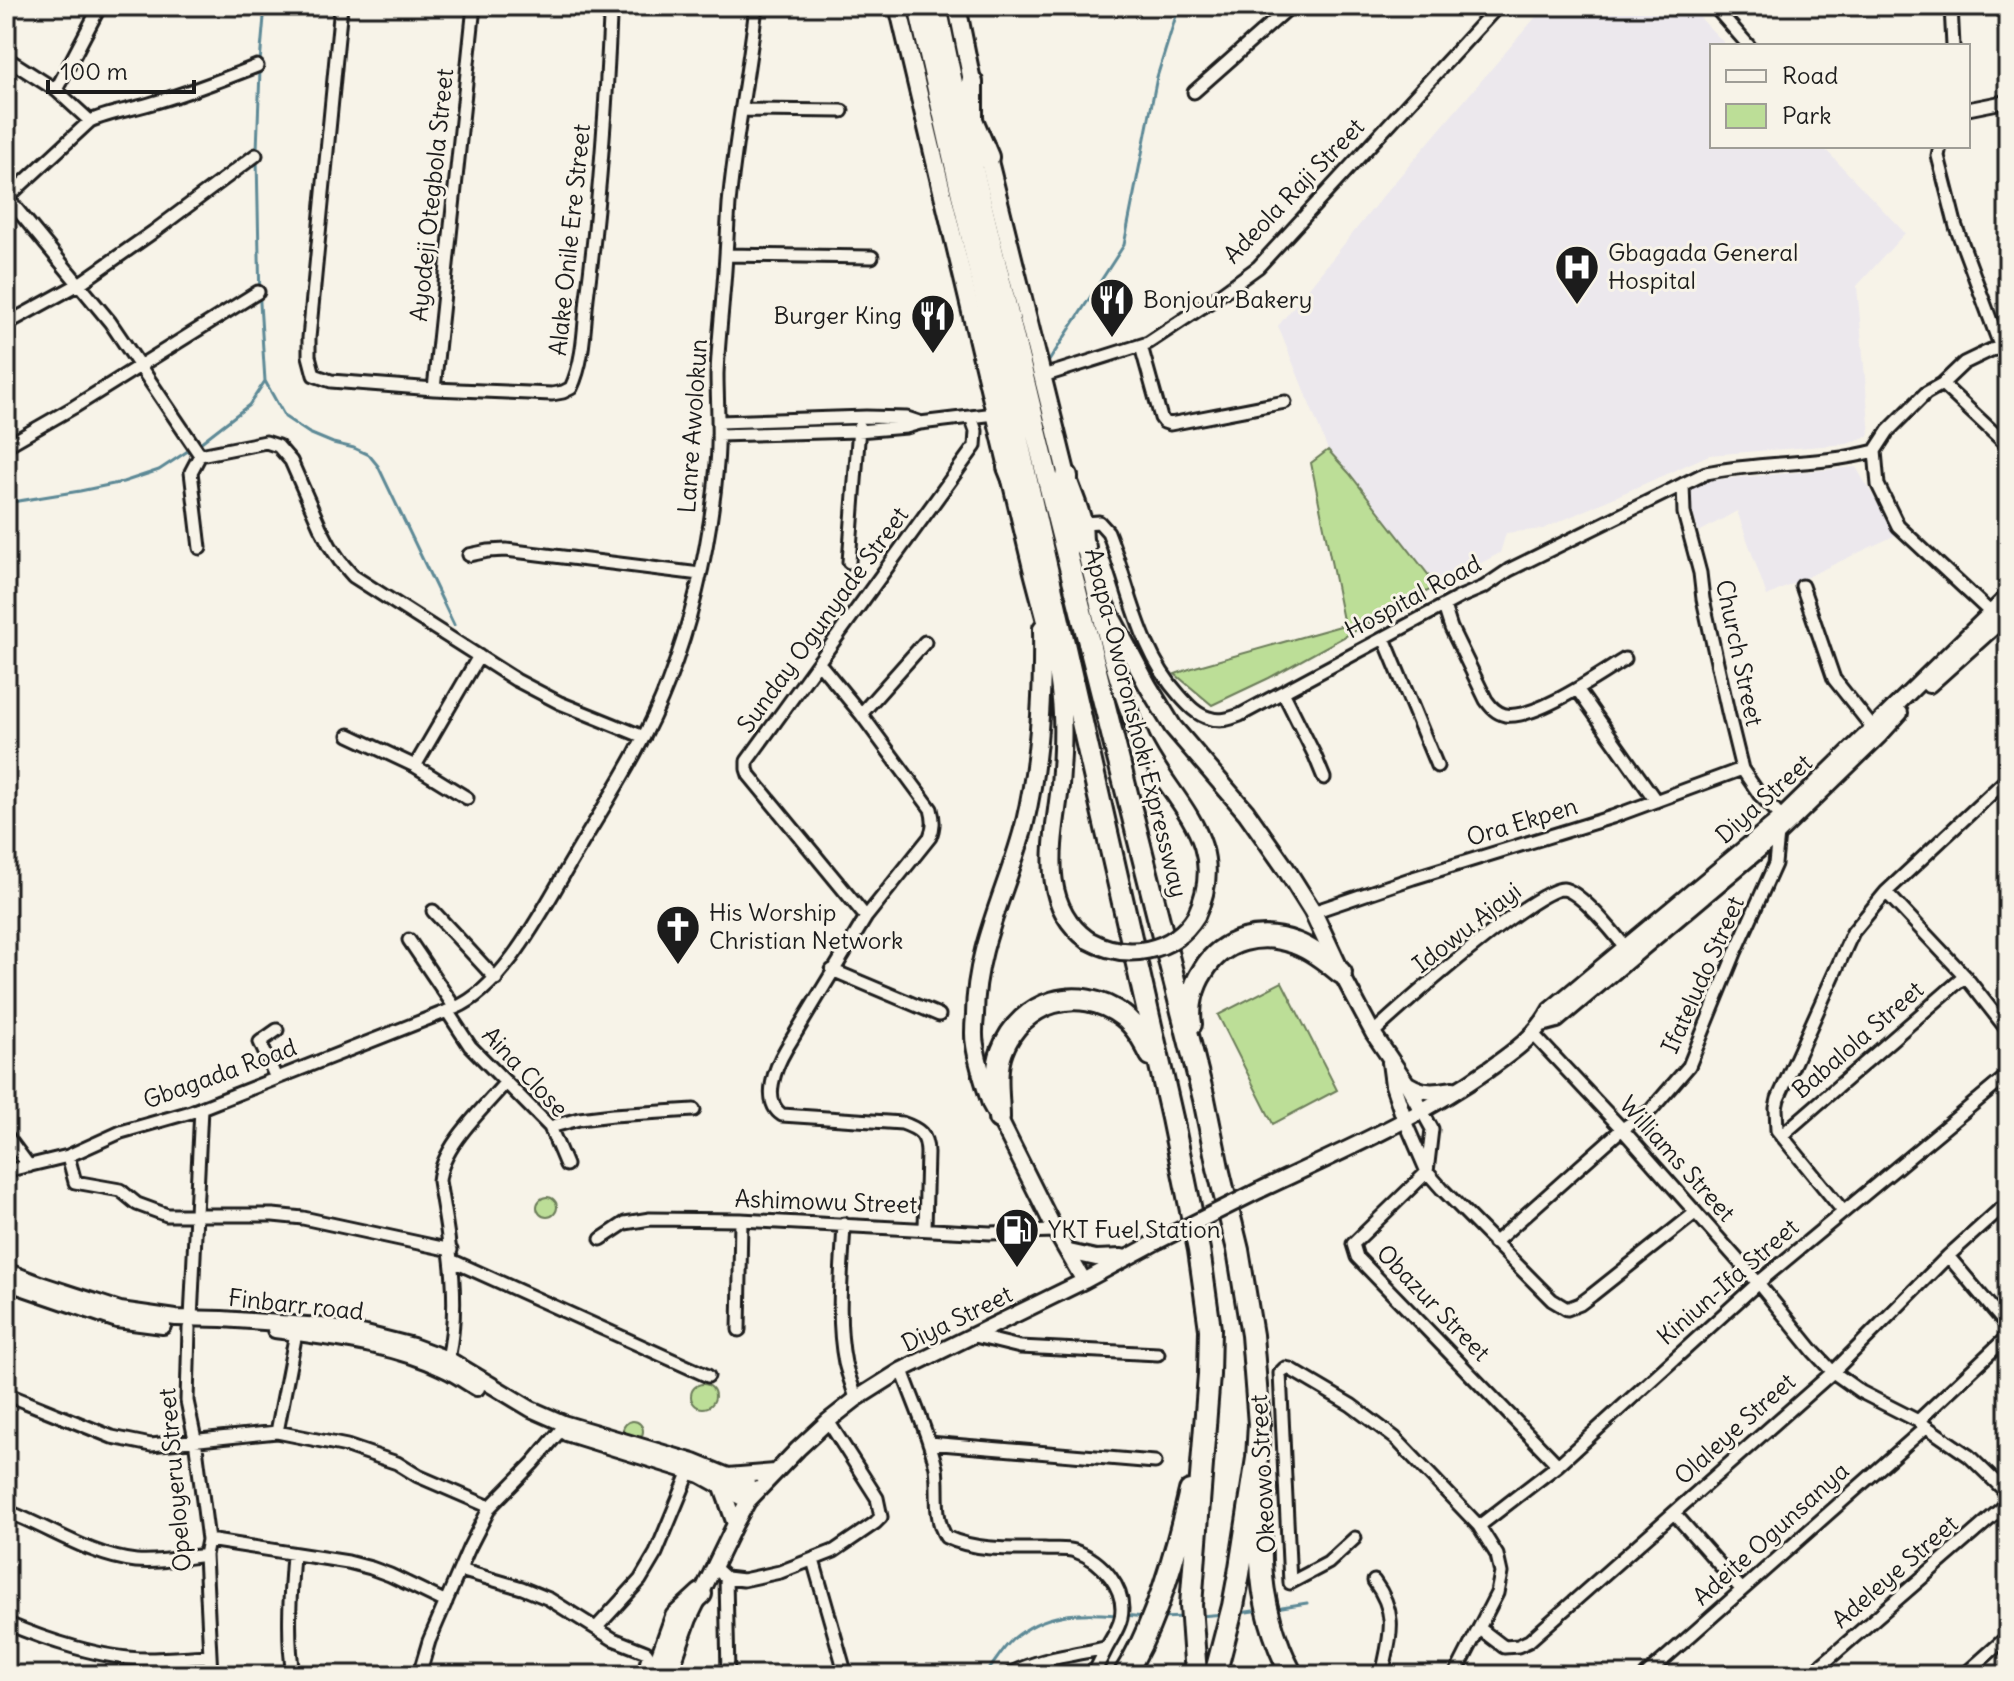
<svg xmlns="http://www.w3.org/2000/svg" width="2014" height="1681" viewBox="0 0 2014 1681" font-family="Delius,sans-serif">
	<style>
		.built { fill: #ece8ed }
		.green { fill: #bcde97; stroke: #6c7d5a; stroke-width: 2 }
		.lines { fill: none; stroke-linecap: round; stroke-linejoin: round }
		.stream { stroke: #5d8996; stroke-width: 3 }
		.street-casing { stroke: #1c1c1c; stroke-width: 17 }
		.secondary-casing { stroke: #1c1c1c; stroke-width: 20 }
		.primary-casing { stroke: #1c1c1c; stroke-width: 22 }
		.highway-casing { stroke: #1c1c1c; stroke-width: 26 }
		.street { stroke: #f7f3e8; stroke-width: 11 }
		.secondary { stroke: #f7f3e8; stroke-width: 14 }
		.primary { stroke: #f7f3e8; stroke-width: 16 }
		.highway { stroke: #f7f3e8; stroke-width: 20 }
		.secondary-bridge-casing { stroke: #1c1c1c; stroke-width: 20; stroke-linecap: butt }
		.primary-bridge-casing { stroke: #1c1c1c; stroke-width: 22; stroke-linecap: butt }
		.secondary-bridge { stroke: #f7f3e8; stroke-width: 14 }
		.primary-bridge { stroke: #f7f3e8; stroke-width: 16 }
		.labels { text-anchor: middle; stroke-width: 6; stroke-linejoin: round; paint-order: stroke }
		.street-label { font-size: 24px; fill: #1c1c1c; stroke: #f7f3e8 }
		.poi-label { font-size: 24px; fill: #1c1c1c; stroke: #f7f3e8; text-anchor: start }
	</style>
	<rect width="100%" height="100%" fill="#f7f3e8"/>
	<filter id="ink" filterUnits="userSpaceOnUse"><feTurbulence type="fractalNoise" baseFrequency=".0125" numOctaves="2"/><feDisplacementMap in="SourceGraphic" scale="16" xChannelSelector="R" yChannelSelector="G"/><feConvolveMatrix kernelMatrix="1 2 1 2 8 2 1 2 1" color-interpolation-filters="sRGB"/></filter>
	<g filter="url(#ink)">
		<path class="built" d="M1545 6H1689L1727 46H1712V146H1822L1905 233 1857 286 1870 435 1847 444 1709 455 1543 529 1506 533 1500 553 1437 586 1349 473 1328 450 1278 326 1382 197Z
			M1856 467 1896 535 1767 596 1737 511 1699 532 1685 491 1711 480Z"/>
		<path class="green" d="M1328 450 1349 473 1437 586 1269 678 1212 705 1175 674 1195 667 1344 625 1311 463Z
			M1282 982 1337 1090 1273 1124 1218 1015Z
			M537 1207a10 10 0 1 1 20 0a10 10 0 1 1-20 0Z
			M691 1396a12 12 0 1 1 24 0a12 12 0 1 1-24 0Z
			M623 1431a10 10 0 1 1 20 0a10 10 0 1 1-20 0Z"/>
		<g class="lines">
			<path class="stream" d="M260 62 265 6
				M257 150 260 70
				M257 158 260 303 265 381 285 417 309 433 333 443 354 448 369 455 378 466 454 625
				M1049 361 1124 245 1157 77 1179 6
				M6 503 80 491 123 482 159 470 200 443 249 405 265 381
				M1276 1608 1307 1603
				M1240 1613 1260 1610
				M1124 1615 1145 1617
				M1200 1616 1224 1614
				M1160 1618 1185 1617
				M985 1675C994 1664 1002 1649 1013 1639 1045 1612 1077 1612 1117 1615"/>
			<g class="street-casing">
				<path id="street" d="M341 6 309 338V356L314 375 331 381 434 389 552 394 563 392 571 388C584 361 584 327 587 298 599 205 606 111 610 18L607 6
					M1714 6 1749 46
					M1951 6 1953 46
					M6 58 56 90 90 121
					M56 90 100 6
					M1194 92 1291 6
					M1968 109 2008 101
					M742 110 842 111
					M1940 146 1938 156 1956 227 2001 348
					M6 196 110 322 200 455 266 442 278 446 291 461 320 527 330 546 340 561 353 576 516 680 560 703 644 737
					M8 197 90 121C110 112 135 109 156 102 191 92 224 79 257 66
					M727 255 872 257
					M6 324 79 284 153 232 256 155
					M1141 346 1161 418 1164 422 1170 424 1285 402
					M1043 376 1148 343 1210 302 1258 267 1498 6
					M1942 384 2008 446
					M434 389 474 6
					M719 422 866 417 907 418 919 422
					M718 435 858 431 906 427 920 423 995 414
					M6 446 74 407 258 292
					M1875 451 1878 485 1898 526 1990 612
					M1875 451 1888 431 1926 393 1942 384 1964 363 1991 350 2006 347
					M1683 484 1684 513 1700 573 1703 599 1728 712 1742 769 1759 794 1782 817
					M1083 523 1099 522 1108 532C1130 587 1138 650 1180 696 1188 705 1197 715 1209 718 1220 722 1229 719 1240 715L1460 597 1484 587 1509 570 1706 473C1762 461 1820 466 1875 451
					M200 548 191 472 200 455
					M469 555 488 551 506 550 700 574
					M849 562 859 427
					M1802 586 1834 679 1872 727
					M1444 606 1451 628 1486 700C1491 707 1496 713 1505 715 1535 720 1599 675 1625 659
					M1384 638 1437 766
					M819 663 861 714 931 809C934 820 934 827 930 837L866 917 786 1049C776 1066 761 1101 782 1115L902 1123C919 1129 927 1134 927 1153L925 1228
					M1577 689 1656 801
					M1283 692 1315 756 1324 778
					M861 714 925 642
					M349 735 415 766 467 798
					M415 766 479 656
					M1886 892 1965 976 2008 1031
					M433 911 496 979
					M1313 912 1413 878 1612 817 1742 769
					M866 917 749 775 747 769V761L975 446 976 431 971 417
					M409 940 455 1008
					M832 970 939 1015
					M447 1011 470 1046 550 1127 566 1165
					M1373 1033C1399 1008 1535 888 1563 889 1580 891 1614 933 1625 947
					M1533 1034 1622 1129 1758 1283 1814 1352 1833 1372 1861 1392 1918 1421 1969 1456 2008 1494
					M276 1078 260 1042 277 1030
					M1422 1111 1432 1129 1427 1172 1353 1244 1357 1257 1558 1465
					M1405 1121 1427 1172 1442 1189 1552 1300 1567 1309 1580 1304 1592 1295 1695 1213
					M550 1127 579 1119 613 1115 694 1110
					M6 1135 29 1166
					M1781 1136 1965 976
					M68 1156 75 1182 120 1190 137 1204 167 1215H273L303 1218 451 1250
					M6 1171 68 1156 121 1132 191 1112 455 1008C501 989 539 917 564 874 600 811 642 751 668 683 694 614 711 538 717 464 720 434 717 404 717 374 718 347 721 321 723 295 726 265 727 234 729 204 735 138 749 72 756 6
					M1843 1211 1777 1130 1776 1108 1778 1099 1853 932 1886 892 2008 778
					M844 1224C842 1269 836 1318 845 1363 848 1375 853 1387 856 1399
					M601 1239 625 1223 650 1219 741 1220 990 1233 1055 1231
					M1494 1243 1622 1129 1651 1110 1689 1066 1735 953 1775 864 1778 834
					M1948 1256 2008 1327
					M453 1261 708 1376
					M191 1319 201 1108
					M189 1328 187 1401 195 1439 208 1540 205 1555 211 1675
					M739 1330 741 1220
					M975 1336 1020 1347 1158 1354
					M448 1359C461 1299 449 1241 439 1181 442 1146 483 1109 506 1082
					M902 1370C913 1401 930 1437 936 1468 939 1490 933 1517 946 1537 976 1551 1011 1549 1044 1549 1054 1550 1066 1548 1075 1551 1102 1560 1127 1589 1121 1618 1119 1628 1112 1638 1107 1647 1095 1651 1083 1652 1070 1655 1048 1659 1027 1664 1008 1675
					M6 1394 112 1437 151 1445 277 1432 347 1446 397 1463 418 1476 490 1507
					M1918 1421 2008 1336
					M277 1432 296 1333
					M929 1443 1155 1462
					M6 1511C49 1527 90 1556 136 1561 159 1563 182 1558 205 1555
					M1674 1513 1742 1590
					M1479 1526 1558 1465 1758 1283 2008 1075
					M1355 1538 1328 1563 1290 1583 1280 1373 1285 1368 1290 1369 1351 1405 1395 1438 1479 1526 1497 1555 1501 1573 1497 1593 1455 1675
					M208 1540 348 1562 371 1568 390 1575 446 1602
					M813 1560 846 1675
					M714 1567 726 1578 743 1580 780 1572 834 1551 875 1523 881 1517 877 1498 828 1421
					M460 1570 522 1588 549 1599 613 1639 646 1652 648 1655 644 1675
					M726 1578 728 1675
					M1374 1581C1399 1615 1390 1636 1382 1675
					M6 1623C46 1640 103 1659 146 1659 167 1659 188 1657 209 1656
					M597 1627 640 1580 656 1553 690 1471
					M1479 1628 1504 1647 1518 1646 1529 1641 1833 1372 1948 1256 1999 1210 2008 1206
					M293 1675C287 1635 290 1595 293 1555
					M419 1675 429 1641 469 1548 490 1507 533 1463 560 1431
					M1093 1675 1107 1647
					M1646 1675 1926 1427
					M1810 1675 2008 1503
					M1964 1675 2008 1636"/>
			</g>
			<g class="secondary-casing">
				<path id="secondary" d="M1929 685 2008 614
					M1341 973 1373 1033 1406 1082 1422 1111
					M1542 1024 1557 1020 1778 834 1879 736 1900 713
					M1390 1062 1393 1085 1405 1121
					M1408 1084C1425 1094 1434 1092 1453 1089
					M999 1118 1058 1236 1084 1281
					M1260 1190C1338 1153 1418 1119 1489 1069 1513 1052 1536 1036 1550 1010L1782 817 2008 596
					M1069 1252 1096 1258 1122 1257
					M6 1271 40 1284 120 1310 176 1318 222 1319 321 1326 366 1334 413 1346 448 1359 531 1409 563 1423 694 1462 728 1476 757 1491
					M6 1282 117 1320 163 1326
					M275 1330C332 1338 393 1344 444 1369 456 1374 466 1382 477 1388
					M566 1433 701 1475 748 1501
					M728 1476 775 1472
					M721 1485 735 1524
					M669 1675 689 1619 735 1524 748 1501 798 1449 828 1421 856 1399 902 1370 1084 1281 1158 1241"/>
			</g>
			<g class="primary-casing">
				<path id="primary" d="M898 6 1032 568C1043 612 1057 654 1061 700 1064 728 1062 758 1060 786 1054 840 1037 903 1088 940
					M957 6 974 91
					M985 145 1067 476C1072 491 1079 506 1083 522 1084 530 1083 538 1085 546 1087 560 1092 574 1095 588 1107 640 1119 691 1141 740 1170 802 1232 840 1196 916
					M1105 605 1148 686 1173 727 1246 812 1284 866 1313 912 1340 970
					M996 1113 991 1104C985 1085 978 1065 975 1045 973 1036 974 1025 975 1015 975 946 1009 887 1025 822 1040 758 1043 693 1042 628"/>
			</g>
			<g class="highway-casing">
				<path id="highway" d="M919 6 1172 1118 1199 1250 1210 1329 1209 1375 1191 1605 1196 1675
					M936 6 952 83 1049 484 1204 1099 1218 1168 1238 1250 1252 1335 1259 1424 1257 1458 1239 1574 1233 1606 1215 1675
					M972 82V126
					M969 113 988 157
					M1008 467 1023 504
					M1061 510 1085 547
					M1066 523 1067 476
					M1191 1024C1188 1006 1193 986 1203 971 1222 939 1261 930 1295 943 1312 949 1327 961 1341 973
					M999 1118C999 1096 994 1072 1002 1051 1021 1001 1079 983 1123 1016 1136 1026 1144 1041 1151 1055
					M1260 1485C1262 1511 1260 1535 1261 1561 1262 1600 1274 1641 1292 1675
					M655 1675 676 1617 701 1594
					M1124 1675C1156 1625 1177 1549 1190 1491"/>
			</g>
			<use href="#street" class="street"/>
			<use href="#secondary" class="secondary"/>
			<use href="#primary" class="primary"/>
			<use href="#highway" class="highway"/>
			<g class="secondary-bridge-casing">
				<path id="secondary-bridge" d="M1158 1241 1260 1190"/>
			</g>
			<g class="primary-bridge-casing">
				<path id="primary-bridge" d="M1088 940C1126 961 1173 953 1196 916"/>
			</g>
			<use href="#secondary-bridge" class="secondary-bridge"/>
			<use href="#primary-bridge" class="primary-bridge"/>
		</g>
	</g>
	<defs>
		<g id="hospital-pin" transform="scale(2.3)"><path d="M0 17L-7.5 6A9.5 9.5 0 1 1 7.5 6Z" fill="#1c1c1c" stroke="#f7f3e8"/><path d="M-5-5h3v3.5h4V-5h3V5h-3V1.5h-4V5h-3Z" fill="#fff"/></g>
		<g id="restaurant-pin" transform="scale(2.3)"><path d="M0 17L-7.5 6A9.5 9.5 0 1 1 7.5 6Z" fill="#1c1c1c" stroke="#f7f3e8"/><path d="M-5-6h1v4h1v-4h1v4h1v-4h1v5L-1.5 .5V6h-2V.5L-5-1ZM5-6V6H3V1.5H1.5Q1.5-4 5-6Z" fill="#fff"/></g>
		<g id="church-pin" transform="scale(2.3)"><path d="M0 17L-7.5 6A9.5 9.5 0 1 1 7.5 6Z" fill="#1c1c1c" stroke="#f7f3e8"/><path d="M-1.2-6h2.4v3.5h3.3v2.4h-3.3V6h-2.4V-.1h-3.3v-2.4h3.3Z" fill="#fff"/></g>
		<g id="fuel-pin" transform="scale(2.3)"><path d="M0 17L-7.5 6A9.5 9.5 0 1 1 7.5 6Z" fill="#1c1c1c" stroke="#f7f3e8"/><path d="M-5.5-6h7V0h2V4h1.3V-2.5L3-4.5l.8-.8L6-3V5H2.5V1h-1V6h-7ZM-4.2-4.7v3.2H.2V-4.7Z" fill="#fff"/></g>
	</defs>
	<g fill-rule="evenodd">
		<use href="#hospital-pin" x="1577" y="267"/>
		<use href="#restaurant-pin" x="1112" y="300"/>
		<use href="#restaurant-pin" x="933" y="316"/>
		<use href="#church-pin" x="678" y="927"/>
		<use href="#fuel-pin" x="1017" y="1230"/>
	</g>
	<g class="labels">
		<g class="street-label">
			<text transform="translate(1294 191) rotate(-46)" y="8">Adeola Raji Street</text>
			<text transform="translate(432 195) rotate(-84)" y="8">Ayodeji Otegbola Street</text>
			<text transform="translate(570 240) rotate(-84)" y="8">Alake Onile Ere Street</text>
			<text transform="translate(693 426) rotate(-86)" y="8">Lanre Awolokun</text>
			<text transform="translate(1413 597) rotate(-28)" y="8">Hospital Road</text>
			<text transform="translate(823 620) rotate(-54)" y="8">Sunday Ogunyade Street</text>
			<text transform="translate(1739 653) rotate(78)" y="8">Church Street</text>
			<text transform="translate(1136 723) rotate(76)" y="8">Apapa-Oworonshoki Expressway</text>
			<text transform="translate(1764 799) rotate(-42)" y="8">Diya Street</text>
			<text transform="translate(1522 822) rotate(-17)" y="8">Ora Ekpen</text>
			<text transform="translate(1467 928) rotate(-38)" y="8">Idowu Ajayi</text>
			<text transform="translate(1703 975) rotate(-66)" y="8">Ifateludo Street</text>
			<text transform="translate(1858 1040) rotate(-41)" y="8">Babalola Street</text>
			<text transform="translate(525 1072) rotate(47)" y="8">Aina Close</text>
			<text transform="translate(220 1074) rotate(-20)" y="8">Gbagada Road</text>
			<text transform="translate(1677 1159) rotate(48)" y="8">Williams Street</text>
			<text transform="translate(826 1202) rotate(2)" y="8">Ashimowu Street</text>
			<text transform="translate(1728 1282) rotate(-41)" y="8">Kiniun-Ifa Street</text>
			<text transform="translate(1433 1303) rotate(46)" y="8">Obazur Street</text>
			<text transform="translate(296 1305) rotate(6)" y="8">Finbarr road</text>
			<text transform="translate(957 1319) rotate(-26)" y="8">Diya Street</text>
			<text transform="translate(1735 1429) rotate(-42)" y="8">Olaleye Street</text>
			<text transform="translate(1263 1474) rotate(-93)" y="8">Okeowo Street</text>
			<text transform="translate(175 1480) rotate(-95)" y="8">Opeloyeru Street</text>
			<text transform="translate(1771 1534) rotate(-42)" y="8">Adeite Ogunsanya</text>
			<text transform="translate(1895 1572) rotate(-41)" y="8">Adeleye Street</text>
		</g>
		<g class="poi-label">
			<text x="1608" y="261">Gbagada General<tspan x="1608" dy="28">Hospital</tspan></text>
			<text x="1143" y="308">Bonjour Bakery</text>
			<text x="902" y="324" text-anchor="end">Burger King</text>
			<text x="709" y="921">His Worship<tspan x="709" dy="28">Christian Network</tspan></text>
			<text x="1048" y="1238">YKT Fuel Station</text>
		</g>
	</g>
	<rect width="2014" height="1681" fill="none" stroke="#f7f3e8" stroke-width="32"/>
	<rect x="16" y="16" width="1982" height="1649" fill="none" stroke="#1c1c1c" stroke-width="3" filter="url(#ink)"/>
	<rect x="1710" y="44" width="260" height="104" fill="#f7f3e8" stroke="#9f9d96" stroke-width="2"/>
	<rect x="1726" y="70" width="40" height="12" fill="#f7f3e8" stroke="#9f9d96" stroke-width="2"/>
	<text x="1782" y="84" font-size="24" fill="#1c1c1c">Road</text>
	<rect x="1726" y="104" width="40" height="24" fill="#bcde97" stroke="#9f9d96" stroke-width="2"/>
	<text x="1782" y="124" font-size="24" fill="#1c1c1c">Park</text>
	<path d="M48 80v12h146v-12" fill="none" stroke="#1c1c1c" stroke-width="4"/>
	<text x="60" y="80" font-size="24" fill="#1c1c1c" stroke="#f7f3e8" stroke-width="6" paint-order="stroke">100 m</text>
</svg>
